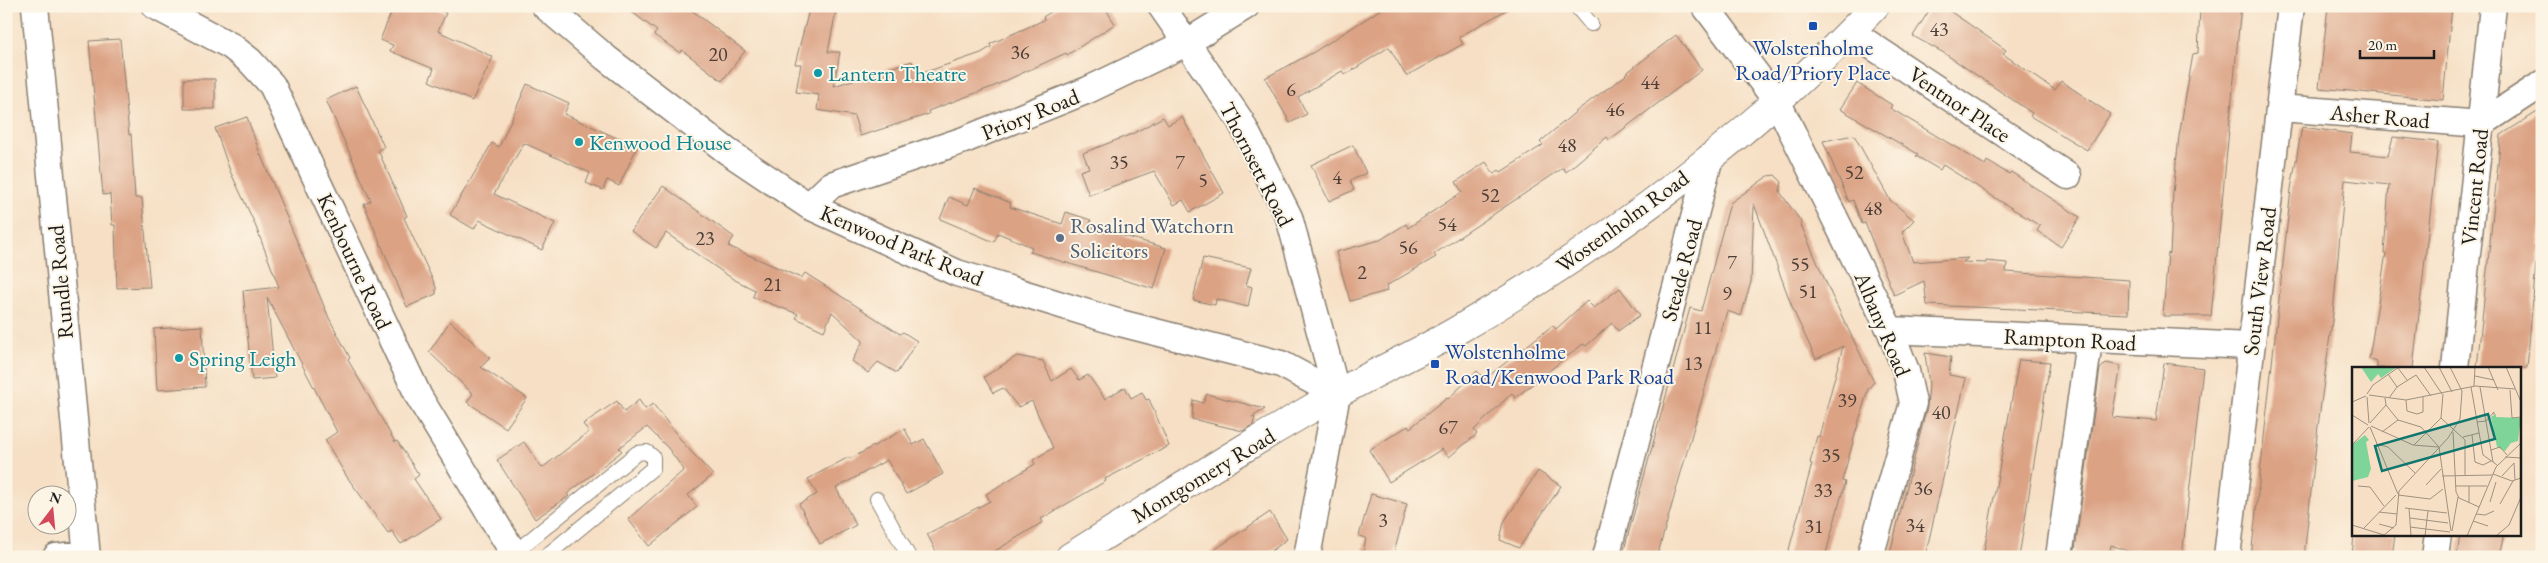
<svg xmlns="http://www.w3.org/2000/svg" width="2548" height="563" viewBox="0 0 2548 563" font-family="'EB Garamond',serif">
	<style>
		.building { fill: #dba284 }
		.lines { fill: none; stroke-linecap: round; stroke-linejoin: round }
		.lane-casing { stroke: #897e70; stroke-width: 16 }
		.street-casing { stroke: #897e70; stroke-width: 29 }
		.secondary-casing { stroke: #897e70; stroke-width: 30 }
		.lane { stroke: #fff; stroke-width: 14 }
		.street { stroke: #fff; stroke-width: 26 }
		.secondary { stroke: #fff; stroke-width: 28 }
		.transit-dot { fill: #1a4fb4; stroke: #fcf5e5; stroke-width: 2 }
		.culture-dot { fill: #0f9aa8; stroke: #fcf5e5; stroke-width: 2 }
		.service-dot { fill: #5c6f8a; stroke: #fcf5e5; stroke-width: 2 }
		.labels { text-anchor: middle; stroke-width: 4; stroke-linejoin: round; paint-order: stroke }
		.number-label { font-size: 20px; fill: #4c3e36 }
		.transit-label { font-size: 22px; fill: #164399; stroke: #fcf5e5 }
		.culture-label { font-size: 22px; fill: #0d838f; stroke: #fcf5e5; text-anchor: start }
		.street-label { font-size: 22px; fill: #1c1c1c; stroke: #fcf5e5 }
		.service-label { font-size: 22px; fill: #4e5e75; stroke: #fcf5e5; text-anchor: start }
		.inset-road { fill: none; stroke: #9f9181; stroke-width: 1 }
		.view { fill: #0f766e; fill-opacity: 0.15; stroke: #0f766e; stroke-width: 2.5 }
		.inset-edge { fill: none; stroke: #1c1c1c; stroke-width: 2.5 }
	</style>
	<rect width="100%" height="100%" fill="#fcf5e5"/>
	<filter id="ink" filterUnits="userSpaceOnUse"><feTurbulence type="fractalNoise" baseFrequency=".02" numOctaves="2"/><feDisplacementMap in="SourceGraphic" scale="10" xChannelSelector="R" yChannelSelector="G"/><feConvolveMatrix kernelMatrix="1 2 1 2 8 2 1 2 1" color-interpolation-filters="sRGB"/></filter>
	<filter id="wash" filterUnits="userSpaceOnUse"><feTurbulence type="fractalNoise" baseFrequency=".0096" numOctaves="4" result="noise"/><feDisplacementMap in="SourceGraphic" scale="20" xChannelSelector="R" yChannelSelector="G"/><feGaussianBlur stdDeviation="1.12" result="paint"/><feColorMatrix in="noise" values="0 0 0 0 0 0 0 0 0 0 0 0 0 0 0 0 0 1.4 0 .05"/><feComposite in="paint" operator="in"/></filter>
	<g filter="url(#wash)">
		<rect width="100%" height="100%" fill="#f6dfc4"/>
		<g id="blocks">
			<path class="building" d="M394 6H429L446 13 438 31 493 57 472 101 429 81 434 69 390 51 393 45 380 40Z
				M624 6H686L745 51 722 81 682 50 680 53 654 35 657 31Z
				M810 6H837L828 52H840L834 86 912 61 917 75 981 53 991 47 990 44 1044 20 1043 17 1060 6H1104L1115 24 1067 55 1066 53 992 87 928 111 929 114 860 136 854 116 817 110 819 95 796 92 801 64H795Z
				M1386 6H1513L1459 37 1463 44 1406 76 1389 47 1345 75 1342 71 1298 97 1307 114 1290 123 1265 78 1314 52Z
				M1932 6H1942L1966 22 2006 50 2003 54 2055 90 2061 81 2110 114 2087 150 2030 116 2032 113 1944 53 1913 36Z
				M2200 6H2241L2211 316H2163L2168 253 2170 254 2173 193 2179 136 2193 54 2198 53Z
				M2328 6H2452L2443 100 2319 88Z
				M1676 35 1702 70 1609 140 1607 137 1566 172 1563 168 1434 254 1436 257 1386 286 1387 291 1350 301 1336 252 1380 240 1406 224 1408 228 1462 192 1456 182 1486 162 1494 174 1499 170 1501 172 1543 145 1540 142 1579 109 1626 75 1625 74Z
				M120 39 129 135 131 134 135 198H142L150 287 117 288 115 225H112L110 194 103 195 89 41Z
				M184 79H215V109H184Z
				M1857 83 1892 105 1890 108 1985 165 1987 161 2009 174 2011 172 2080 217 2061 247 2037 231 2040 226 1943 165 1940 170 1916 156 1918 154 1840 109Z
				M527 84 569 103 564 114 637 147 619 186 607 180 603 190 586 183 590 173 524 143 494 194 555 223 542 250 479 220 474 229 450 215 492 143 499 147Z
				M356 86 384 147 378 150 407 216 404 218 436 287V294L407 307 364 204 371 201 326 100Z
				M2542 109V222L2538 245H2540L2538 264H2536L2527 368H2477L2501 135Z
				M247 117 259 151 329 318 350 358 348 360 395 442 397 441 419 475 414 479 441 519 401 544 392 531 388 533 347 477 325 440 337 432 267 297 275 378 252 380 243 291 279 287 254 222 230 171 215 128Z
				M1163 117 1168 125 1182 117 1224 193 1190 212 1183 200 1174 205 1154 171 1089 195 1080 171 1089 168 1083 153 1132 134Z
				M2302 127 2352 134 2350 152 2388 156 2393 137 2438 142 2413 368H2377V362L2369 359 2386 253H2384L2389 185 2345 180 2333 313 2318 426 2304 557H2251L2291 189Z
				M1854 135 1890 200 1914 220 1902 232 1913 262 1968 258 1963 262 1986 263V261L2007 263 2006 272 2129 280 2128 314 1927 305 1924 281 1894 295 1865 223 1862 224 1853 200 1849 202 1823 141Z
				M1353 145 1366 173 1350 181 1354 190 1329 201 1311 165Z
				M1775 175 1782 182 1780 192 1802 223 1801 225 1832 296 1874 382 1868 389 1842 481 1845 482 1825 557H1787L1812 464 1810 463 1817 436 1819 437 1843 346 1816 359 1794 312 1754 204 1751 282 1741 316 1727 311 1657 557H1622L1690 308 1701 311 1730 203 1768 176Z
				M663 186 734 237 728 246 801 278 805 273 900 334 903 332 917 341 897 373 878 362 868 373 852 361 863 341 832 312 824 331 796 318 798 314 753 297 755 290 733 279 666 233 656 248 631 231Z
				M975 188 1011 203 1010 207 1062 224 1066 212 1091 220 1089 226 1166 248 1154 289 1030 252 1032 247 998 233 994 242 940 219 949 197 968 205Z
				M1203 258 1251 268 1246 285 1252 287 1248 307 1216 299 1215 305 1193 300Z
				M1620 288 1640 315 1618 331 1612 323 1586 346 1583 344 1515 398 1512 393 1474 430 1477 434 1449 457 1442 449 1389 482 1369 450 1408 426 1410 428 1447 398 1448 399 1477 371 1485 379 1553 325 1556 329 1587 301 1594 308Z
				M450 321 490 358 481 367 527 398 506 428 467 402 473 394 429 352Z
				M202 326 205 387 157 390 154 329Z
				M1925 353 1951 357 1949 375 1966 378 1925 557H1889L1927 407 1929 385Z
				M1017 356 1043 361 1052 381 1071 369 1079 380 1088 375 1105 399 1125 387 1131 398 1142 392 1146 400 1149 399 1169 446 1105 479 1106 481 1041 519 1043 522 985 557H939L927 534 990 501 986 494 1035 464 1033 460 1053 448 1032 401 1018 407 1003 388 993 393 984 377Z
				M2019 360 2050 362 2019 557H1983Z
				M2106 363 2121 366 2112 417 2156 421 2164 363 2203 368 2182 557H2145L2111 545 2109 557H2074L2100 369Z
				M1207 394 1265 409 1252 417H1255L1253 425 1243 431 1192 419 1193 400 1203 403Z
				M639 400 645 409 653 404 684 444 713 475 688 495 697 507 649 546 628 519 684 470 668 448 647 427 619 448 622 451 567 494 569 496 535 519 497 460 524 442 542 468 589 432 583 424 617 401 624 412Z
				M905 429 913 445 924 439 943 474 906 494 887 460 836 488 856 525 820 544 799 504 817 494 808 479 849 457 850 459Z
				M1538 471 1561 486 1519 548 1500 540 1504 522Z
				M1371 494 1407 504 1393 557H1362L1366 538 1359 536Z
				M1270 512 1287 539 1264 557H1204Z
				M2354 534H2395L2392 557H2352Z
				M2460 534H2504L2499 557H2457Z"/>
		</g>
	</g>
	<g filter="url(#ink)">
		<use href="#blocks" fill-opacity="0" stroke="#897e70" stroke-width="1"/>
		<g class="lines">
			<g class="lane-casing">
				<path id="lane" d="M1576 6 1591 24
					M877 499 909 557
					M514 553 637 453 647 452 653 457V468L545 557"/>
			</g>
			<g class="street-casing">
				<path id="street" d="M35 6 87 557
					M155 6 231 46 250 61 272 85 419 397 516 557
					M545 6 606 58 727 151 809 206 957 273 1120 323 1281 364 1337 394
					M1161 6 1240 120 1289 217 1337 394 1307 557
					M1705 6 1778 103 1890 330 1906 371 1913 403 1870 557
					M1851 32 2068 176
					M2280 108 2481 124 2542 84
					M809 206 831 185 964 140 1088 90 1186 43 1246 6
					M1890 330 2250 346
					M2455 368 2493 6
					M56 557 87 554
					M1606 557 1710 157
					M2059 557 2089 341
					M2227 557 2291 6
					M2435 557 2438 534"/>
			</g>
			<g class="secondary-casing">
				<path id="secondary" d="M1070 557C1159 502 1247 444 1339 393 1377 371 1418 353 1456 331 1609 242 1754 135 1875 6"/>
			</g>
			<use href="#lane" class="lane"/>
			<use href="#street" class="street"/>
			<use href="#secondary" class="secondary"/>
		</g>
	</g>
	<g class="transit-dot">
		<rect x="1808" y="21" width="10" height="10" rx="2.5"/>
		<rect x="1430" y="359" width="10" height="10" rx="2.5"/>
	</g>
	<g class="culture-dot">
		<circle cx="818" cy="73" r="5"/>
		<circle cx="579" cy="142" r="5"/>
		<circle cx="179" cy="358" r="5"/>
	</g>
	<circle class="service-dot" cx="1060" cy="238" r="5"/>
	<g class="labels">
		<g class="number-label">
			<text x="1939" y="36">43</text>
			<text x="1020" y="59">36</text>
			<text x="718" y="61">20</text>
			<text x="1650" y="89">44</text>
			<text x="1291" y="96">6</text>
			<text x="1615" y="116">46</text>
			<text x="1567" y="152">48</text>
			<text x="1119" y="169">35</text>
			<text x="1180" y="169">7</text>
			<text x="1854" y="179">52</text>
			<text x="1337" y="184">4</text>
			<text x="1203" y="187">5</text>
			<text x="1490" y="202">52</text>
			<text x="1873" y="215">48</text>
			<text x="1447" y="231">54</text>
			<text x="705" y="245">23</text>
			<text x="1408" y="254">56</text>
			<text x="1732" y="269">7</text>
			<text x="1800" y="271">55</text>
			<text x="1362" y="279">2</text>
			<text x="773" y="291">21</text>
			<text x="1808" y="298">51</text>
			<text x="1727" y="300">9</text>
			<text x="1703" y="334">11</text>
			<text x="1693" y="370">13</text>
			<text x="1847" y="407">39</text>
			<text x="1941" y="419">40</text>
			<text x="1448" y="434">67</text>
			<text x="1831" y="462">35</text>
			<text x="1923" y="495">36</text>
			<text x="1823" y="497">33</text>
			<text x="1383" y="527">3</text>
			<text x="1915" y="532">34</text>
			<text x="1814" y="533">31</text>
		</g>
		<g class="transit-label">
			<text x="1813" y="55">Wolstenholme<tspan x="1813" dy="25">Road/Priory Place</tspan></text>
			<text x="1445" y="359" text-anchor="start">Wolstenholme<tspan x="1445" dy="25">Road/Kenwood Park Road</tspan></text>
		</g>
		<g class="culture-label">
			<text x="828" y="81">Lantern Theatre</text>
			<text x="589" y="150">Kenwood House</text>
			<text x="189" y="366">Spring Leigh</text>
		</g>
		<g class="street-label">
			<text transform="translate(1960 104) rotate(34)" y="8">Ventnor Place</text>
			<text transform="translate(1030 114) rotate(-22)" y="8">Priory Road</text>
			<text transform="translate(2380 116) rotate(5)" y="8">Asher Road</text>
			<text transform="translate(1257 164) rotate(63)" y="8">Thornsett Road</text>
			<text transform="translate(2474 187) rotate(-84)" y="8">Vincent Road</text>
			<text transform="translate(1622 221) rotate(-36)" y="8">Wostenholm Road</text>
			<text transform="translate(902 245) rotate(23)" y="8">Kenwood Park Road</text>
			<text transform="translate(355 261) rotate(65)" y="8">Kenbourne Road</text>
			<text transform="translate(1681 270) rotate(-75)" y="8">Steade Road</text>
			<text transform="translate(2259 281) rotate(-83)" y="8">South View Road</text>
			<text transform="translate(60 282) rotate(-95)" y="8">Rundle Road</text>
			<text transform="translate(1883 324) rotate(67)" y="8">Albany Road</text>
			<text transform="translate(2070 339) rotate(3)" y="8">Rampton Road</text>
			<text transform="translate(1203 475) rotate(-31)" y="8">Montgomery Road</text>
		</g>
		<g class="service-label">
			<text x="1070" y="233">Rosalind Watchorn<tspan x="1070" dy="25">Solicitors</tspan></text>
		</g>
	</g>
	<g transform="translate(2352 367)">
		<rect width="169" height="169" fill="#f6dfc4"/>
		<path d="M9 0H45L29 11 26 7 19 15ZM144 47V50L169 51 166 74 159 76 153 84 145 80 139 50ZM13 68 17 73 14 75 19 102 16 110 0 114V78Z" fill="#7fd599"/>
		<path class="inset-road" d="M72 0 90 27M87 0 100 25M136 0 146 23M154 0 169 35M46 1 55 13M36 7 45 20M123 9 142 13M122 19 123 0M119 20 131 88 141 95M128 20 141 95 145 98M158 23 160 51 169 50M15 27 21 18 47 0M17 28 54 33 123 19 163 22M15 30 17 56M33 31 34 38 46 53 69 60 87 80 99 164M37 31 45 20 64 8 79 29M54 33 55 44 65 47 71 45V30M0 35 14 29M0 48 16 58M89 51 113 73V108M125 55 134 54 142 45V48M18 56 34 38M19 59 61 78 86 80M18 60 46 127M30 65 46 53M101 65 104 125 107 131 127 140M120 68 123 95 131 98 139 94M111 70 127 66M24 77 36 80 63 106M0 78 17 60M62 78 89 51 91 27M139 83 148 80 155 88M153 90 169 91M162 96 163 113M141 107 160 114 169 111M90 109 140 108M150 109 162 96M74 118 89 102M6 119 18 120 32 139M103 119H135M117 119V136M46 128 78 132 91 122M138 135 144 115M148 137 161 114M53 141 95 146M57 141 59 169M27 145 45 147M124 147 133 148 142 144M58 151 96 156M121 154 136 159M27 157 42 161M0 158 32 168M58 160 98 165M12 161 44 128M100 164 106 130M31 169 44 158 47 124 96 71 108 52 110 24 98 0M73 169 76 144M115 169 144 100 169 76M144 169 157 158 169 130"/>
		<path class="view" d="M136 47 143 72 30 104 23 79Z"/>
		<rect width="169" height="169" class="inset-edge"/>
	</g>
	<rect width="2548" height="563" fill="none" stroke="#fcf5e5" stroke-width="25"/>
	<g transform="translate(52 510) rotate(16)"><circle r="24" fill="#fcf5e5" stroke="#a29e95"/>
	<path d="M0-4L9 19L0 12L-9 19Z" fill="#d1495b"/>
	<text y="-8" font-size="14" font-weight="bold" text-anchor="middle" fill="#1c1c1c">N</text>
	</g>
	<path d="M2360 50v8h74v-8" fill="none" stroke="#1c1c1c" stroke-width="2.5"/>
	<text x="2368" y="50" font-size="15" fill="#1c1c1c" stroke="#fcf5e5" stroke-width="4" paint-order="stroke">20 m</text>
</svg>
